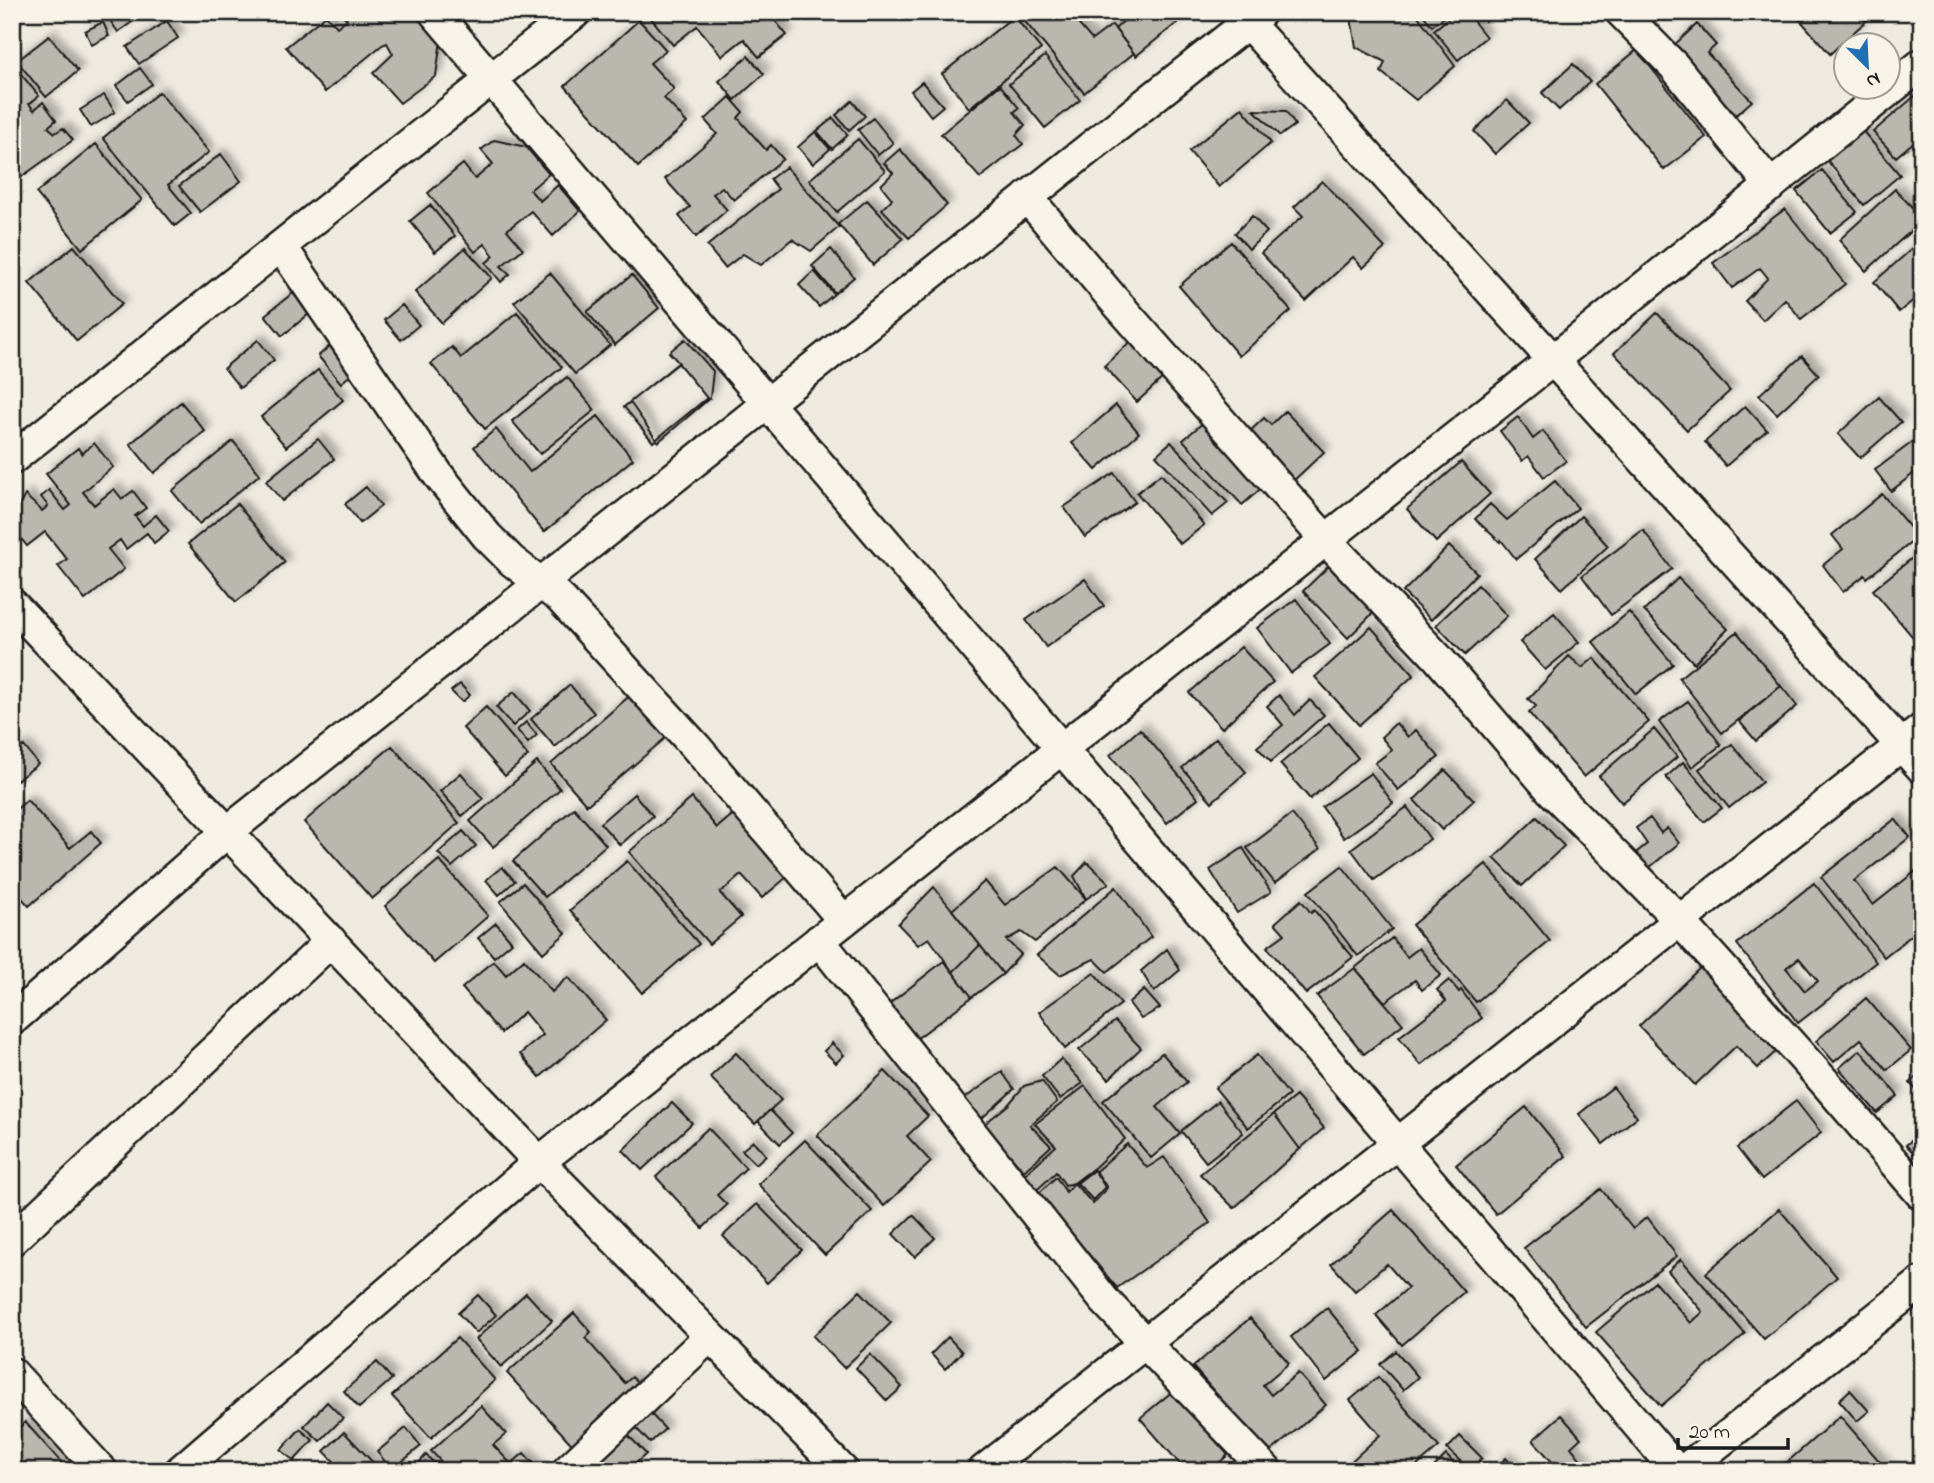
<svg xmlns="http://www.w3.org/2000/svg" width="1934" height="1483" viewBox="0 0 1934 1483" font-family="'Indie Flower',sans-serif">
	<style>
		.building { fill: #bab7af; stroke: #1c1c1c; stroke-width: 2; fill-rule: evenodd; filter: url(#shadow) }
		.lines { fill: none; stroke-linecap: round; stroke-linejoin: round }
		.minor-casing { stroke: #1c1c1c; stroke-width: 35 }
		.minor { stroke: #f7f3e8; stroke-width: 30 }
	</style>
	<defs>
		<filter id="shadow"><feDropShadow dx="6" dy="-6" stdDeviation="3.5" flood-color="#0004"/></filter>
	</defs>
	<rect width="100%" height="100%" fill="#eeeae0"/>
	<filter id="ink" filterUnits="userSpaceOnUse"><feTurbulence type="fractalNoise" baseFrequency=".0143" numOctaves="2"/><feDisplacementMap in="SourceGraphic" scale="14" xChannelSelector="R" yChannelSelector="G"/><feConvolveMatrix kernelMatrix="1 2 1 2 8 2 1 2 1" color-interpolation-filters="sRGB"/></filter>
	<g filter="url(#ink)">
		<path class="building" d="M112 12H146L118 32 107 16Z
			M331 12H418L441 40 436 76 400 103 373 73 393 54 387 43 382 45 325 92 286 47 326 15 337 27 347 19 341 14 335 16Z
			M646 12H768L787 35 759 57 744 39 722 56 697 26 673 45Z
			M1017 12H1068L1092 40 1112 25 1134 53 1084 93Z
			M1133 12H1179L1177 23 1136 56 1115 29Z
			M1354 12H1371L1381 19 1387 12H1415L1455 66 1416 100 1381 72 1385 62 1356 47 1351 18Z
			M1421 12H1449L1450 13 1432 26Z
			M1456 12H1466L1486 37 1458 60 1434 30Z
			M1793 12H1876L1830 54Z
			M1014 16 1041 49 969 108 942 74Z
			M639 20 666 50 650 63 674 89 664 98 687 123 638 167 565 86Z
			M167 21 178 38 139 64 127 47Z
			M103 22 109 36 92 45 85 31Z
			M1697 24 1716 45 1707 53 1752 101 1736 115 1672 47Z
			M49 36 78 71 46 97 17 61Z
			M1637 50 1706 137 1664 170 1595 84Z
			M748 56 764 74 735 100 719 81Z
			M1045 56 1080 100 1045 128 1009 84Z
			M12 63 39 96 29 104 34 110 43 102 56 120 48 127 55 133 63 128 73 140 17 180 12 173Z
			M1573 64 1590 82 1559 110 1542 93Z
			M140 68 152 84 128 101 116 86Z
			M922 82 943 106 931 116 911 91Z
			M1000 85 1019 108 1014 112 1025 125 1016 135 1023 144 980 178 941 134Z
			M159 92 209 152 168 185 191 213 175 226 103 138Z
			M104 95 115 112 91 127 80 110Z
			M1916 95 1922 101V135L1896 157 1873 132Z
			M730 97 743 112 738 118 766 150 771 145 783 159 734 200 722 187 713 194 727 210 696 237 679 216 690 207 665 179 717 134 705 120Z
			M1507 100 1529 123 1495 154 1474 131Z
			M852 101 865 116 849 130 836 115Z
			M1242 108 1271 143 1219 187 1189 151Z
			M1254 110 1286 111 1295 125 1280 136Z
			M833 118 848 135 832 149 817 131Z
			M873 118 893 143 878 155 858 130Z
			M1861 129 1900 175 1864 205 1826 159Z
			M815 132 830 149 813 164 798 147Z
			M858 139 885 171 837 212 809 180Z
			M494 140 526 147 549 174 530 190 540 201 558 185 580 211 553 236 531 211 507 230 523 249 501 266 510 274 501 282 486 263 494 256 485 244 475 252 428 193 463 164 475 179 493 164 481 150Z
			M96 144 142 200 82 249 36 193Z
			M900 149 947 205 909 238 882 209 892 199 881 185 893 173 884 163Z
			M221 154 241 181 200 212 179 186Z
			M786 167 839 227 811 251 792 239 761 265 743 254 725 268 707 246 778 189 770 179Z
			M1822 170 1857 212 1830 233 1796 191Z
			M1322 181 1385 248 1363 268 1353 257 1306 301 1261 253 1303 216 1294 207Z
			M1895 189 1922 218V221L1866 271 1839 240Z
			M867 200 903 239 873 265 838 224Z
			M430 205 455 236 435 252 410 221Z
			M1785 209 1845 284 1801 319 1785 299 1763 320 1745 301 1768 278 1760 268 1732 288 1713 263Z
			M1252 216 1267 232 1249 249 1235 233Z
			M1922 240V293L1899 312 1874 282Z
			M1231 242 1291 311 1239 356 1179 286Z
			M74 246 122 304 77 341 29 283Z
			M465 248 492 278 442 323 415 292Z
			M831 249 854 277 835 293 812 266Z
			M814 271 834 294 819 307 799 285Z
			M550 273 610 345 575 374 514 302Z
			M632 275 659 308 615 345 587 312Z
			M293 293 310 313 282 336 265 315Z
			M402 305 419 325 401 340 384 320Z
			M517 312 562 367 485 429 431 364 452 347 461 358Z
			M1657 313 1730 391 1687 430 1614 353Z
			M685 339 713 371 710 398 658 442 630 402 679 363 669 352Z
			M1133 339 1166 375 1137 402 1104 366Z
			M258 340 274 360 240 388 224 368Z
			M331 345 354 372 341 383 318 356Z
			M1802 356 1819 375 1777 414 1759 395Z
			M678 363 707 398 653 442 624 407Z
			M318 370 343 400 286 447 261 417Z
			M567 377 595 410 540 454 512 421Z
			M1879 397 1901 422 1860 458 1838 434Z
			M181 402 205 431 154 473 130 444Z
			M1116 405 1139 433 1096 470 1072 443Z
			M1745 406 1767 430 1726 466 1705 442Z
			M1285 411 1324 452 1291 483 1246 435 1264 418 1271 425Z
			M598 416 633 459 544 532 474 447 496 429 530 472Z
			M1518 417 1533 439 1543 431 1566 461 1544 477 1528 456 1522 461 1500 431Z
			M1205 421 1264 486 1242 505 1183 440Z
			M1922 435V467L1891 491 1875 470Z
			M318 439 334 459 282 501 266 481Z
			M233 441 260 474 199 524 172 491Z
			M1171 442 1228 503 1212 516 1156 455Z
			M94 443 113 467 83 492 94 505 114 489 122 499 133 491 146 508 135 516 143 526 156 515 169 531 154 543 147 533 126 549 120 540 108 549 124 569 85 600 58 566 67 559 45 532 27 546 12 527V519L25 495 42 511 48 506 41 497 49 490 65 510 71 505 46 474 78 448 82 454Z
			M1461 462 1490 494 1436 542 1407 509Z
			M1114 473 1135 502 1085 537 1064 507Z
			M1161 474 1204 525 1180 544 1137 493Z
			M1555 481 1578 508 1516 559 1501 540 1500 542 1475 519 1490 504 1507 520Z
			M366 487 381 506 360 523 345 504Z
			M1882 494 1918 537 1867 578 1865 575 1843 592 1823 565 1843 549 1832 535Z
			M237 504 285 562 236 602 188 544Z
			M1581 516 1608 546 1562 589 1535 559Z
			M1643 530 1672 569 1611 615 1582 576Z
			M1449 546 1477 573 1431 620 1403 592Z
			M1922 550V648L1873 590Z
			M1332 563 1377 609 1348 638 1303 591Z
			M1678 578 1728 629 1694 663 1644 611Z
			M1085 579 1104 606 1046 647 1026 620Z
			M1478 585 1507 616 1465 655 1436 625Z
			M1296 599 1330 644 1291 673 1257 628Z
			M1629 612 1673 664 1636 694 1593 642Z
			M1554 613 1579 642 1545 670 1520 642Z
			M1371 627 1414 675 1359 725 1315 677Z
			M1737 632 1781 686 1722 733 1679 678Z
			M1241 647 1273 682 1222 728 1189 693Z
			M1569 656 1582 668 1594 658 1649 722 1584 777 1529 713 1536 706 1528 699Z
			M460 684 470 695 462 702 451 691Z
			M570 685 594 713 555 747 531 719Z
			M1781 686 1797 706 1756 741 1739 721Z
			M514 692 530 711 513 726 496 707Z
			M633 693 669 735 587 805 551 764Z
			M1279 695 1295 715 1310 700 1324 715 1271 762 1257 747 1283 725 1267 706Z
			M1688 701 1721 745 1692 767 1659 722Z
			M486 707 528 756 505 776 463 728Z
			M526 722 537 735 528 743 517 730Z
			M1329 723 1358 758 1310 799 1280 764Z
			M1396 723 1408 737 1416 730 1439 757 1398 790 1375 763 1392 750 1381 737Z
			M1140 729 1198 798 1167 823 1110 755Z
			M1654 729 1677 757 1622 803 1599 776Z
			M1216 738 1246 772 1212 802 1182 768Z
			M1732 744 1762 782 1729 808 1699 769Z
			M24 746 38 764 12 784V755Z
			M392 746 459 823 372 899 304 822Z
			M537 762 560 789 493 847 470 821Z
			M1683 762 1722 808 1704 822 1666 777Z
			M1445 770 1474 800 1442 830 1414 800Z
			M461 773 483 799 462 816 440 791Z
			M1371 773 1393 803 1344 838 1322 807Z
			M634 794 653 816 620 845 600 823Z
			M692 798 717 828 739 809 793 872 762 898 741 875 720 893 741 917 709 944 629 852Z
			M27 800 70 848 91 831 101 843 29 906 13 888 12 889V813Z
			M1407 807 1430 839 1374 880 1351 849Z
			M574 808 606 845 545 897 513 861Z
			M1292 814 1320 849 1275 883 1247 848Z
			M1537 817 1564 846 1522 886 1494 858Z
			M1650 818 1661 833 1667 828 1679 843 1644 872 1632 856 1647 844 1636 828Z
			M1895 819 1910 837 1854 881 1873 905 1922 866V927L1884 957 1821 877Z
			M463 831 476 846 452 867 438 853Z
			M1243 848 1271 892 1237 913 1210 870Z
			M439 860 488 916 434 963 385 906Z
			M627 861 699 944 642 993 570 910Z
			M1087 862 1109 883 1086 899 1074 876Z
			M1486 864 1550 941 1476 1002 1412 925Z
			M1342 866 1392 929 1358 956 1308 892Z
			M502 867 515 881 499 895 486 880Z
			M1058 867 1086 899 1035 942 1021 932 1006 940 1021 954 1003 974 952 910 985 881 1005 905Z
			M523 883 566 933 543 953 500 902Z
			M1814 883 1876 962 1798 1023 1737 944ZM1799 958 1818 981 1805 991 1786 968Z
			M934 887 980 945 953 972 929 938 918 945 898 924Z
			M1116 887 1151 937 1107 972 1094 959 1060 975 1037 955Z
			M1301 900 1311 913 1314 910 1353 957 1306 994 1267 947 1285 934 1275 923Z
			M496 923 512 942 494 957 478 938Z
			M1392 938 1407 957 1419 948 1441 975 1422 990 1415 980 1385 1002 1355 968Z
			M980 945 1003 974 972 997 953 972Z
			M1167 949 1180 970 1154 992 1141 971Z
			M524 959 552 992 568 977 606 1020 540 1077 520 1054 543 1035 524 1012 501 1033 462 988 494 961 506 975Z
			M944 961 972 997 916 1039 889 1004Z
			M1702 966 1780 1048 1758 1068 1736 1046 1695 1085 1639 1026Z
			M1355 968 1403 1024 1364 1054 1317 996Z
			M1094 973 1121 1004 1065 1049 1039 1012Z
			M1449 980 1459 992 1461 990 1482 1018 1421 1065 1399 1037 1446 1001 1437 990Z
			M1144 990 1160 1008 1141 1019 1129 1003Z
			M1866 998 1911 1050 1887 1070 1861 1039 1834 1062 1816 1041Z
			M1115 1021 1141 1048 1109 1079 1079 1050Z
			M832 1043 844 1055 836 1063 824 1051Z
			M1860 1050 1898 1096 1877 1113 1839 1068Z
			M736 1053 781 1100 755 1124 710 1077Z
			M1162 1053 1187 1082 1157 1107 1180 1134 1151 1158 1103 1101Z
			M1257 1055 1289 1095 1248 1128 1215 1088Z
			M1061 1059 1083 1083 1060 1099 1042 1076Z
			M885 1071 928 1116 907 1136 931 1162 884 1206 817 1135Z
			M1002 1072 1014 1089 980 1120 965 1098Z
			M1922 1073V1097L1910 1083Z
			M1042 1081 1057 1102 1030 1125 1051 1146 1024 1171 983 1125 1008 1105 1024 1086Z
			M1085 1086 1125 1139 1095 1167 1074 1183 1065 1185 1056 1172 1036 1191 1025 1174 1056 1146 1035 1124Z
			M1613 1087 1637 1117 1603 1144 1579 1114Z
			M1296 1096 1324 1128 1300 1149 1274 1114Z
			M1218 1101 1243 1133 1206 1162 1181 1131Z
			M1796 1101 1821 1133 1762 1180 1737 1148Z
			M672 1103 692 1123 642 1170 623 1150Z
			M1526 1107 1566 1156 1496 1214 1456 1165Z
			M770 1110 792 1133 780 1144 758 1121Z
			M1274 1114 1300 1149 1234 1208 1200 1174Z
			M708 1128 746 1168 717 1195 727 1205 703 1228 656 1177Z
			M1922 1131V1162L1906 1145Z
			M805 1140 872 1211 825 1255 758 1184Z
			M753 1141 766 1155 756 1164 742 1150Z
			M1127 1144 1147 1168 1164 1157 1210 1223 1117 1288 1038 1194 1056 1177 1066 1192 1074 1183 1093 1204 1107 1188 1096 1171Z
			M1094 1170 1105 1187 1093 1200 1077 1183Z
			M1601 1189 1633 1229 1647 1217 1677 1256 1586 1327 1524 1248Z
			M757 1204 802 1250 767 1283 723 1236Z
			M1779 1209 1837 1277 1764 1339 1706 1273Z
			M1393 1210 1464 1292 1402 1345 1376 1315 1408 1288 1387 1264 1355 1291 1331 1264Z
			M913 1215 935 1238 915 1257 893 1234Z
			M1681 1259 1745 1334 1661 1406 1596 1332 1655 1282 1691 1323 1703 1312 1668 1271Z
			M860 1291 891 1323 844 1368 813 1336Z
			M526 1293 552 1321 501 1367 476 1339Z
			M478 1295 496 1315 476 1333 458 1313Z
			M1327 1308 1363 1351 1326 1381 1291 1337Z
			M574 1313 591 1332 585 1338 625 1383 632 1377 645 1390 578 1451 507 1373Z
			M1250 1318 1289 1363 1263 1385 1271 1395 1298 1373 1326 1405 1268 1454 1193 1367Z
			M948 1337 962 1352 945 1369 931 1354Z
			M457 1338 495 1380 431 1438 392 1396Z
			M1396 1351 1418 1377 1403 1390 1380 1364Z
			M870 1354 902 1387 887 1401 856 1368Z
			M377 1362 392 1379 359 1408 344 1391Z
			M1378 1377 1439 1447 1411 1471H1350L1346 1466 1380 1435 1350 1400Z
			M1850 1390 1869 1411 1857 1421 1839 1400Z
			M1173 1391 1228 1455 1210 1471H1186L1140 1418Z
			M327 1402 343 1418 320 1441 304 1426Z
			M481 1406 506 1434 493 1445 511 1464 524 1453 540 1471H450L431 1451Z
			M649 1412 665 1429 650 1443 635 1427Z
			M1561 1415 1581 1438 1571 1447 1586 1466 1581 1471H1560L1533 1440Z
			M1840 1416 1888 1471H1777Z
			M25 1422 69 1471H12V1435Z
			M406 1428 421 1446 392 1470 377 1452Z
			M300 1429 313 1440 294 1461 281 1450Z
			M344 1432 381 1471H343L324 1451Z
			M628 1435 646 1454 628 1471H598L594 1466Z
			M1460 1436 1482 1458 1470 1470 1447 1449Z
			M426 1455 442 1471H423L417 1465Z
			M1446 1455 1461 1471H1430Z
			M1506 1458 1518 1471H1492Z"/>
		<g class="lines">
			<g class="minor-casing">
				<path id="minor" d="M434 12 1677 1471
					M1238 12 1922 768
					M1621 12 1674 66 1771 186
					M1027 197 1114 300 1325 539 1438 658 1551 790 1679 920 1823 1080 1922 1195
					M281 246 439 476 487 536 512 561 560 598 696 747 844 921
					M12 459 576 12
					M12 604 539 1162 843 1471
					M819 940 1104 1300 1267 1471
					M12 1020 227 832 1261 12
					M12 1240 331 941
					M12 1373 102 1471
					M180 1471 539 1162 1553 360 1922 64
					M567 1471 710 1336
					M983 1471 1922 729
					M1683 1471 1922 1282"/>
			</g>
			<use href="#minor" class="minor"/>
		</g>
	</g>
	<rect width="1934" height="1483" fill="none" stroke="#f7f3e8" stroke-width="42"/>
	<rect x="21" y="21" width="1892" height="1441" fill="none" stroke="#1c1c1c" stroke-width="2.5" filter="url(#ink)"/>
	<g transform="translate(1867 66) rotate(156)"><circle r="33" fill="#f7f3e8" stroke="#9f9d96" stroke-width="2"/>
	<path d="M0-5L12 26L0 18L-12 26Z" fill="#1f6fb2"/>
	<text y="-10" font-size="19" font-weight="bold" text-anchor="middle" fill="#1c1c1c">N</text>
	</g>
	<path d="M1678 1438v10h110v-10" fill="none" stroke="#1c1c1c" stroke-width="3.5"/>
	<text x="1689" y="1438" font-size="21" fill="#1c1c1c" stroke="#f7f3e8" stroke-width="5" paint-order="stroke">20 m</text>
</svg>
